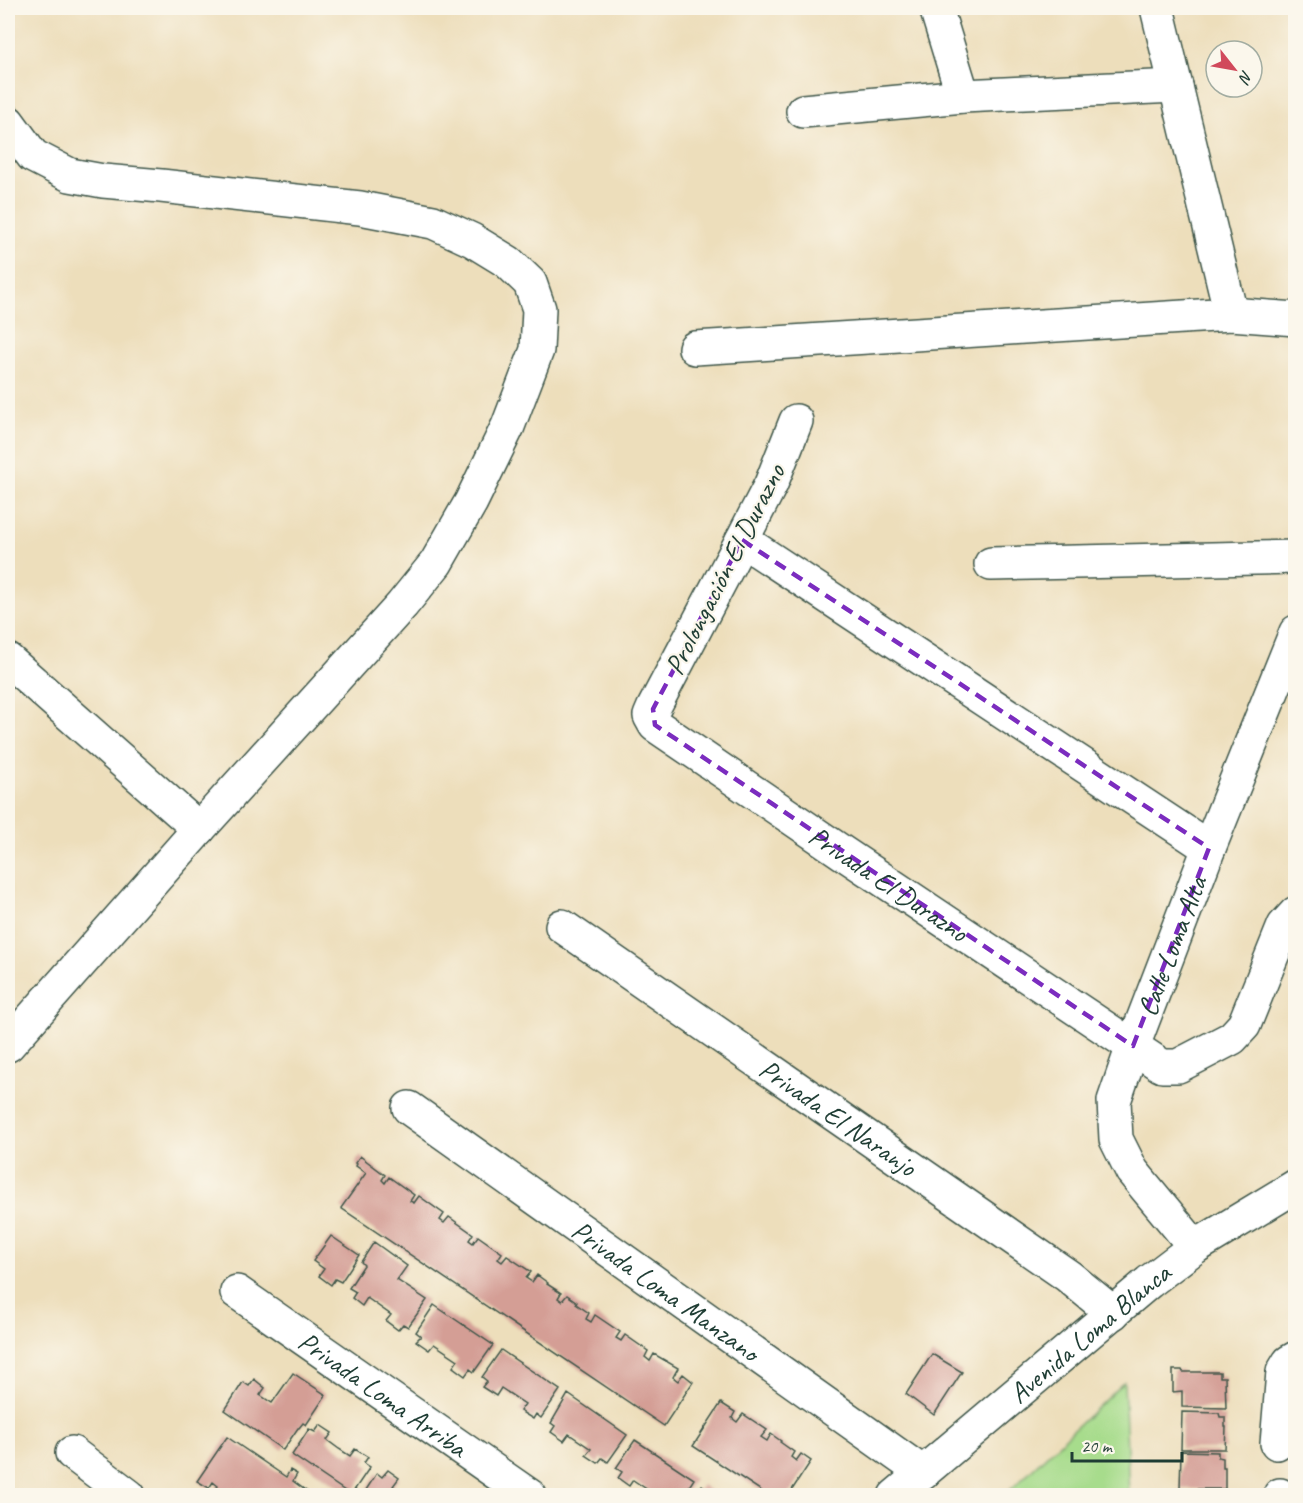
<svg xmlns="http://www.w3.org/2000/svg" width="1303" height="1503" viewBox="0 0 1303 1503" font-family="Caveat,sans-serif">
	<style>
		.green { fill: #a7dc8c; stroke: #638c60; stroke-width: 1.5 }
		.building { fill: #d49e95 }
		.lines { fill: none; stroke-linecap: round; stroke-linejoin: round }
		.street-casing { stroke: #3e5548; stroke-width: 36 }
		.secondary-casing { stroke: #3e5548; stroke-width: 36 }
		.street { stroke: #fff; stroke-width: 33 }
		.secondary { stroke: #fff; stroke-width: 33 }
		.marked { fill: none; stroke: #7b2cbf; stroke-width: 4.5; stroke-dasharray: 12 8; stroke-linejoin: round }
		.labels { text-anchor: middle; stroke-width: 4.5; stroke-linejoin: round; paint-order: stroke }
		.street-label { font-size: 28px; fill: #1f3d34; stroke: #fbf7ec }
	</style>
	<rect width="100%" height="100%" fill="#fbf7ec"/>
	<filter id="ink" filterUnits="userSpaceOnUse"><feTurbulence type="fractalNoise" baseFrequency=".0167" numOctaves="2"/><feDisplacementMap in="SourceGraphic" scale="12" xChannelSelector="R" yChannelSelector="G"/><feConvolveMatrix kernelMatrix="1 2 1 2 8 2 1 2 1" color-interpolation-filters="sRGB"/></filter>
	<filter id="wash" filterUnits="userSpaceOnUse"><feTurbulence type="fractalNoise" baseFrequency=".008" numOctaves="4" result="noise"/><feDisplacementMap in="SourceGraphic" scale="24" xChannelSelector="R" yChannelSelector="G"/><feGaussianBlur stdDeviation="1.35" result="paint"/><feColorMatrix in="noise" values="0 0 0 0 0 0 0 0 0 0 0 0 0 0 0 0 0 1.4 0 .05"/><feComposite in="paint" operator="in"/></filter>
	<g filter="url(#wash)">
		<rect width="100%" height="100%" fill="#eddebb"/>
		<path class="green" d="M1124 1382 1129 1495H1005Z"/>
		<g id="blocks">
			<path class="building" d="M360 1156 385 1175 382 1180 385 1183 389 1177 414 1195 410 1201 414 1203 419 1196 444 1214 440 1220 444 1223 449 1217 473 1234 469 1240 473 1243 478 1236 502 1253 498 1259 502 1262 507 1256 531 1272 526 1278 532 1282 537 1275 548 1283 547 1284 561 1293 558 1298 562 1301 567 1295 577 1302 576 1304 589 1313 586 1319 591 1322 595 1315 620 1332 616 1338 621 1341 625 1335 648 1351 645 1357 650 1361 654 1354 678 1368 673 1377 678 1381 683 1374 693 1382 664 1426 341 1208 366 1173 356 1166 357 1164 355 1163Z
				M331 1236 359 1255 341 1282 335 1279 331 1285 319 1276 324 1269 313 1261Z
				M374 1242 407 1266 397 1280 427 1300 408 1327 403 1324 398 1330 386 1321 391 1315 367 1298 362 1306 352 1298 356 1292 349 1288 364 1265 361 1262Z
				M434 1305 493 1345 474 1372 470 1369 465 1376 453 1367 458 1360 434 1344 429 1350 416 1341 421 1336 416 1332Z
				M501 1350 560 1390 541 1418 536 1414 533 1419 520 1411 525 1404 501 1388 496 1396 482 1387 487 1381 482 1377Z
				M932 1354 962 1372 934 1415 906 1394Z
				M1173 1370H1182L1183 1372H1220V1377H1225L1226 1408 1182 1407V1391L1173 1392Z
				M293 1373 326 1395 306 1425 303 1423 299 1428H298L283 1450 225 1410 243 1382 249 1386 254 1379 265 1388 260 1395 272 1403Z
				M568 1394 627 1435 608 1462 602 1458 598 1463 586 1455 591 1449 569 1434 564 1441 551 1432 555 1426 551 1423Z
				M721 1403 735 1412 732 1418 737 1422 743 1414 767 1430 761 1437 767 1441 771 1434 781 1441 780 1442 794 1452 791 1457 796 1461 801 1454 811 1461 788 1496H769L693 1446Z
				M1182 1412 1219 1413 1220 1417H1225V1427H1226L1225 1449H1181Z
				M320 1425 332 1433 327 1440 339 1449 350 1456 355 1449 368 1457 364 1463 370 1467 351 1495 292 1455 309 1429 315 1432Z
				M227 1437 286 1477 290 1470 297 1474 293 1481 313 1496H221L214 1491 218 1486 213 1482 209 1488 197 1481Z
				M635 1440 694 1479 683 1496H657L633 1480 629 1486 618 1478 622 1472 616 1468Z
				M1181 1451 1218 1452V1457L1223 1458V1467H1225V1489H1180Z
				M388 1470 399 1478 393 1486 408 1496H362L377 1473 382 1477Z
				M702 1485 717 1496H695Z
				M1180 1492 1218 1493V1496H1180Z"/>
		</g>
	</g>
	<g filter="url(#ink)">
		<use href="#blocks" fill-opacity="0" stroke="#3e5548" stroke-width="1.5"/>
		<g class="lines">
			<g class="street-casing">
				<g id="street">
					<path d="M936 8 963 96"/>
					<path d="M1157 8 1231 314"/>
					<path d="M803 111 963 96 1176 86"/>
					<path d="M8 122 33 156 70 175 103 181 161 186 360 208 433 222 472 240 508 262 530 283 539 309 537 350 508 426 471 502 436 563 402 605 199 829 8 1045"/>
					<path d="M695 348 1231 314 1296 319"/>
					<path id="s1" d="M796 421 771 484 742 540 653 709 650 716 655 725 843 853 1162 1066H1178L1232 1038 1244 1025 1284 926 1296 913"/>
					<path d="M742 540 1209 848"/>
					<path d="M991 564 1296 557"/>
					<path d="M8 660 199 829"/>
					<path id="s2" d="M562 926 1068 1276 1113 1313"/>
					<path id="s3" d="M409 1108 923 1473"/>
					<path id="s4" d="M1195 1247 1132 1171 1116 1139 1114 1101 1133 1046 1209 848 1296 632"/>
					<path id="s5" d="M237 1292 530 1496"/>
					<path d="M1277 1443 1283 1372 1289 1362 1296 1358"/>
					<path d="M72 1453 129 1496"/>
					<path d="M1280 1496V1495"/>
				</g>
			</g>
			<g class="secondary-casing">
				<g id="secondary">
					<path id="s6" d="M895 1496 1149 1282 1195 1247 1296 1186"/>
				</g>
			</g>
			<use href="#street" class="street"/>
			<use href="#secondary" class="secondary"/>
		</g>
	</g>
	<path class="marked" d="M742 540 1209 848 1133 1046 655 725 653 709Z"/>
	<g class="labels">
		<g class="street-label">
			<text transform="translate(724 569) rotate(-63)" y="10">Prolongación El Durazno</text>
			<text dy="10" stroke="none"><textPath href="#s1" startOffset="622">Privada El Durazno</textPath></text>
			<text dy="10" stroke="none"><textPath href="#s4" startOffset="338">Calle Loma Alta</textPath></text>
			<text dy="10" stroke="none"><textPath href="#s2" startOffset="336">Privada El Naranjo</textPath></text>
			<text dy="10" stroke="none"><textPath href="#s3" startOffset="315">Privada Loma Manzano</textPath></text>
			<text dy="10" stroke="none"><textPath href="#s6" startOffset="254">Avenida Loma Blanca</textPath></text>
			<text dy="10" stroke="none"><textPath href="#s5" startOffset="178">Privada Loma Arriba</textPath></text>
		</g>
	</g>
	<rect width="1303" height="1503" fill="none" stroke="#fbf7ec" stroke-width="30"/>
	<g transform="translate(1234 69) rotate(121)"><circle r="28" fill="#fbf7ec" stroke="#a3ada2" stroke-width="1.5"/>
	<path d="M0-4.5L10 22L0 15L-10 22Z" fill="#d1495b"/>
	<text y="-9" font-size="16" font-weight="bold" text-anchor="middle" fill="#1f3d34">N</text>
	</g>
	<path d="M1072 1452v9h110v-9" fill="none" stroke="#1f3d34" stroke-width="3"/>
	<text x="1081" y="1452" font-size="18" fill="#1f3d34" stroke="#fbf7ec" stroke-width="4.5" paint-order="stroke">20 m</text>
</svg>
